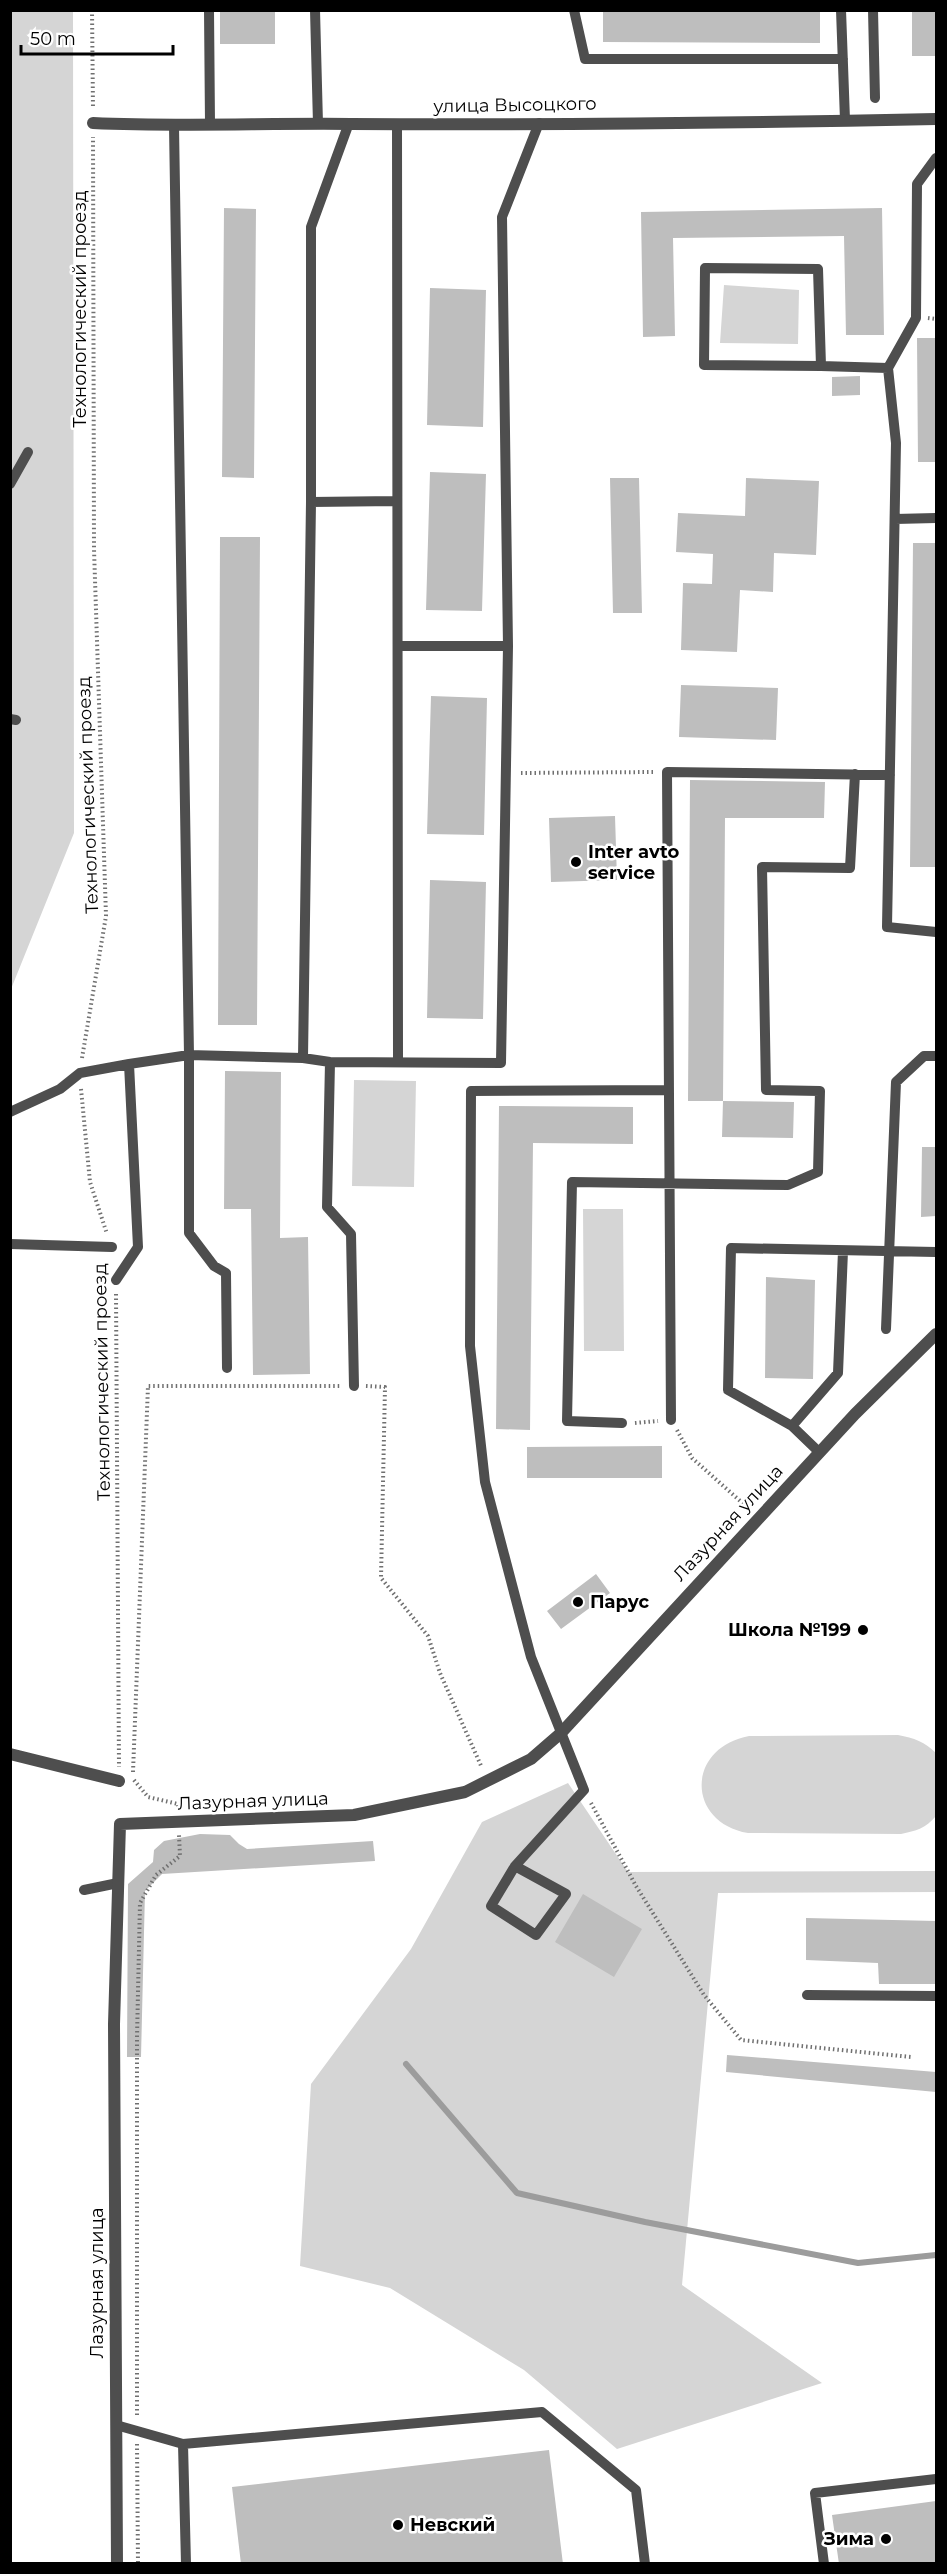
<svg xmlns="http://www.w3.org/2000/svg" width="947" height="2574" viewBox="0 0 947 2574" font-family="Montserrat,sans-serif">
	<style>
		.green { fill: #d5d5d5 }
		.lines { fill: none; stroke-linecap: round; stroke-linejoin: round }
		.stream { stroke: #9c9c9c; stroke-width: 6 }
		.building { fill: #bebebe }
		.path { stroke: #707070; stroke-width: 4; stroke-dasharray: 1.5 3; stroke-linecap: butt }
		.service { stroke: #4e4e4e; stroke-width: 10 }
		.minor { stroke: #4e4e4e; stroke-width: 12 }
		.poi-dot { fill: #000; stroke: #fff; stroke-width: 2 }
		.labels { text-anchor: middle; stroke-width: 5; stroke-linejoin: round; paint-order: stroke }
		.street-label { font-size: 18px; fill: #000; stroke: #fff }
		.poi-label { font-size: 18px; font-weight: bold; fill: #000; stroke: #fff; text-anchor: start }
	</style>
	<rect width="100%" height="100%" fill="#fff"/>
	<path class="green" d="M11 11H73L74 833 11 989Z
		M724 285 799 290 798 344 720 343Z
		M354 1080 416 1081 414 1187 352 1186Z
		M583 1209H623L624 1351H584Z
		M898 1735C914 1738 925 1742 936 1753V1816C926 1828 916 1831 901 1834L748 1833C686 1822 686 1748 749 1736Z
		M568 1783 628 1872 936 1871V1892L718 1893 682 2285 822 2383 617 2449 524 2370 390 2288 300 2266 311 2084 411 1949 482 1822Z"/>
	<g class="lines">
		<path class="stream" d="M406 2064 517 2193 645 2222 858 2263 936 2255"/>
	</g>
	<path class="building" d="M220 10H275V44H220Z
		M603 10H820V43L603 42Z
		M912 10H936V56H912Z
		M224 208 256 209 254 478 222 477Z
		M882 208 884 335H846L844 236 673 238 675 336 643 337 641 212Z
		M430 288 486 290 483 427 427 425Z
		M917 338H936V462H918Z
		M860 376V395L832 396V377Z
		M430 472 486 474 482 611 426 610Z
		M610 478H639L642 613H613Z
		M746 478 819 481 816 555 774 553 773 592 740 590 737 652 681 650 683 583 712 584 713 554 676 552 678 513 745 516Z
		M220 537H260L257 1025H218Z
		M913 543H936V867H910Z
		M681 685 778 688 776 740 679 737Z
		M431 696 487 698 484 835 427 834Z
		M690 780 825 782 824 818H725L723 1101H688Z
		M615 816 617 880 551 882 549 818Z
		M430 880 486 882 483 1019 427 1018Z
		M225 1071 281 1072 280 1238 308 1237 310 1374 253 1375 251 1209H224Z
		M723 1101 794 1102 793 1138 722 1137Z
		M499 1106 633 1107V1144L533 1143 530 1430 496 1429Z
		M922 1147H936V1216L921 1217Z
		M766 1277 815 1280 813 1379 765 1378Z
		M662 1446V1478H527V1447Z
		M596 1574 610 1593 561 1629 547 1611Z
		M200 1834 230 1835 239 1844 247 1849 373 1841 375 1861 162 1874 145 1891 141 2057H127L128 1884 153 1862 154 1850 164 1841Z
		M583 1894 642 1929 614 1977 555 1942Z
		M806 1918 936 1921V1984H879L878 1963 806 1960Z
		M727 2055 936 2072V2092L726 2072Z
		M549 2450 563 2564H241L232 2487Z
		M936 2501V2564H839L832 2515Z"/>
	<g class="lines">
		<path class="path" d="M92 10 93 109
			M928 318 936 319
			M521 773 654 772
			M82 1058 106 916 94 549 93 137
			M81 1089 90 1182 107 1234
			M116 1294 119 1767
			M366 1386 385 1387 381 1578 428 1636 440 1673 482 1768
			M635 1423 658 1421
			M677 1430 692 1458 748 1508
			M133 1772 148 1386H341
			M134 1780 148 1797 178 1804V1807
			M591 1803 636 1886 704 1995 741 2040 911 2057
			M137 2415V2037L140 1903 156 1875 180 1856 179 1835
			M137 2444 138 2564"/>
		<path class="service" d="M209 10 210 124
			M315 10 318 124
			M574 10 585 59H843
			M841 10 845 120
			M873 10 875 98
			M397 124 398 1061
			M174 126 189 1055V1233L214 1266 226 1273 227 1368
			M936 158 917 184 916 318 888 368 896 443 887 927 936 932
			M821 366 704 365 705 268 818 269 821 366 888 368
			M10 484 28 452
			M311 502 397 501
			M895 519 936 518
			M398 646H508
			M10 719 16 720
			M303 1058 311 502V227L349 123
			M330 1062 327 1207 351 1234 354 1386
			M10 1112 60 1089 80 1073 129 1064 189 1055 303 1058 330 1062 501 1063 508 646 502 217 539 123
			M10 1244 112 1247
			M116 1280 138 1247 129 1064
			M886 1329 896 1082 924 1056H936
			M671 1420 667 772 890 775
			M622 1423 567 1421 572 1182 788 1185 818 1172 820 1091 766 1090 762 867 850 868 855 774
			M792 1426 838 1373 843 1251
			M819 1452 792 1426 728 1390 731 1248 936 1252
			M515 1866 566 1894 536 1935 491 1906 515 1866 584 1790 531 1657 485 1482 470 1346 471 1091 669 1090
			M84 1890 118 1883
			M807 1995 936 1996
			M116 2425 183 2444 186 2564
			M183 2444 542 2412 636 2490 645 2564
			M824 2564 815 2493 936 2479"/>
		<path class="minor" d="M93 123C179 127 265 123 351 124 546 125 742 123 936 119
			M10 1754 119 1781
			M117 2564 114 2024 120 1824 354 1815 465 1792 531 1759 561 1733 855 1414 936 1334"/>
	</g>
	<g class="poi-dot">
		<circle cx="576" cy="862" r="6"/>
		<circle cx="578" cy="1602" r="6"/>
		<circle cx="863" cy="1630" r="6"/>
		<circle cx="398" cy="2525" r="6"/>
		<circle cx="886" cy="2539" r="6"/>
	</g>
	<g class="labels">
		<g class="street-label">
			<text transform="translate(515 105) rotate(-1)" y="6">улица Высоцкого</text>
			<text transform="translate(80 309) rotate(-90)" y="6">Технологический проезд</text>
			<text transform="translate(88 795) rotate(-92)" y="6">Технологический проезд</text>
			<text transform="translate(102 1382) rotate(-91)" y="6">Технологический проезд</text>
			<text transform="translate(728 1523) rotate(-47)" y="6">Лазурная улица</text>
			<text transform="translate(253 1801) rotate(-2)" y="6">Лазурная улица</text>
			<text transform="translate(97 2283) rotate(-90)" y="6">Лазурная улица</text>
		</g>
		<g class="poi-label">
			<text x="588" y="858">Inter avto<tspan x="588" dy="21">service</tspan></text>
			<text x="590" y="1608">Парус</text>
			<text x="851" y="1636" text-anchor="end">Школа №199</text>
			<text x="410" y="2531">Невский</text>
			<text x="874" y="2545" text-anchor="end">Зима</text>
		</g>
	</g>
	<rect width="947" height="2574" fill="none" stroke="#000000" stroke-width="24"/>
	<path d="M21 45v9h152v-9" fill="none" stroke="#000000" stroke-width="3"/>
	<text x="30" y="45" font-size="18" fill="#000000" stroke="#ffffff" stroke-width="4.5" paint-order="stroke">50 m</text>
</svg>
